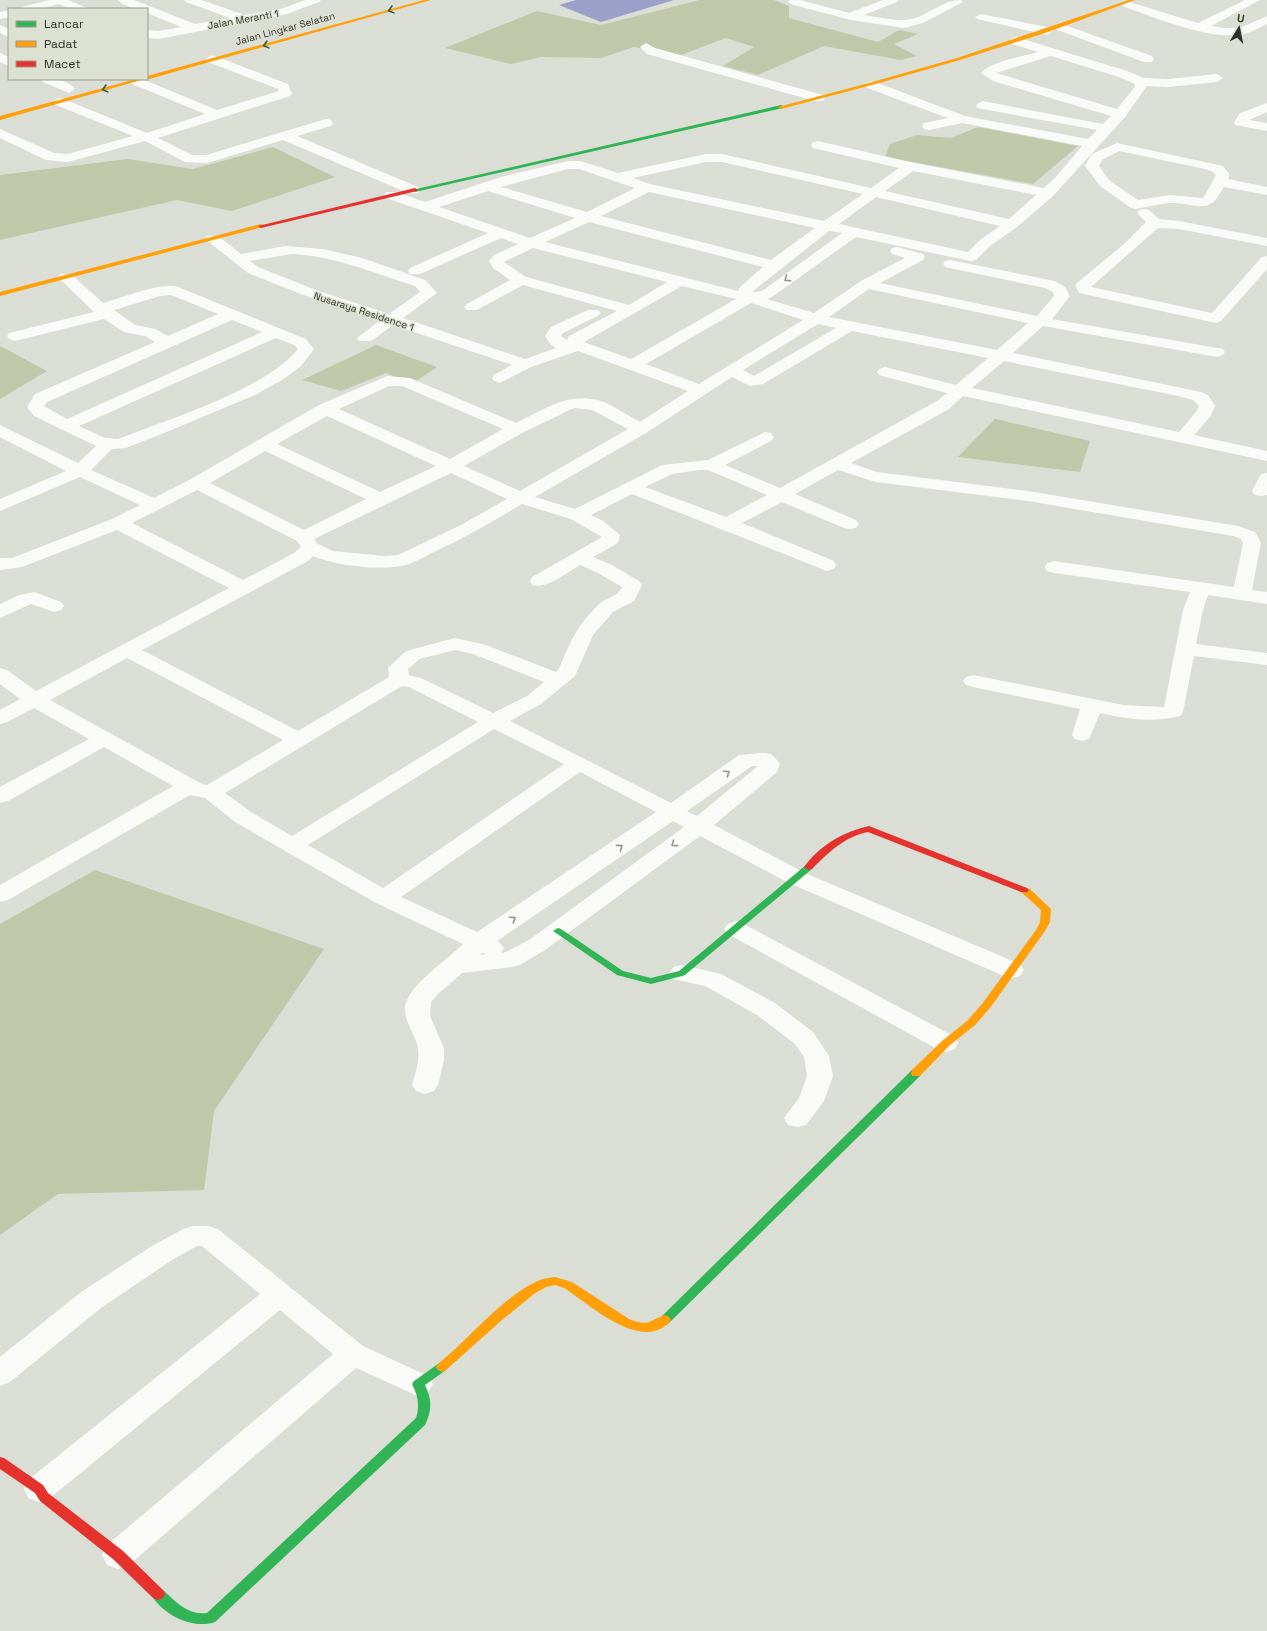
<svg xmlns="http://www.w3.org/2000/svg" width="1267" height="1631" viewBox="0 0 1267 1631" font-family="'Space Grotesk',sans-serif">
	<style>
		.green { fill: #c0c8aa }
		.water { fill: #9c9fc7 }
		.lines { fill: none; stroke-linecap: round; stroke-linejoin: round }
		.street { fill: #fafaf9; fill-rule: evenodd }
		.fast { fill: #30b455; fill-rule: evenodd }
		.slow { fill: #ff9f0a; fill-rule: evenodd }
		.jam { fill: #e5322d; fill-rule: evenodd }
		.oneway { stroke: #2f5f3a }
		.oneway2 { stroke: #949692 }
		.labels { text-anchor: middle; stroke-width: 3; stroke-linejoin: round; paint-order: stroke }
		.far-street-label { font-size: 10px; fill: #2f312b; stroke: #dde1d1 }
	</style>
	<rect width="100%" height="100%" fill="#dbded4"/>
	<path class="green" d="M700 0H774L789 6V18L878 42 899 30 918 34 894 44 917 56 900 60 824 46 758 75 723 66 754 47 726 38 681 55 634 47 601 58 541 57 511 64 445 48 537 11 601 25Z
		M978 127 1078 146 1033 184 885 157 890 144 917 135 951 138Z
		M273 147 335 177 232 211 177 200 0 240V175L127 159 193 169Z
		M376 345 437 367 412 384 386 373 341 391 302 380Z
		M0 346 47 371 0 399Z
		M995 419 1090 441 1080 472 958 457Z
		M95 870 324 949 214 1111 204 1190 58 1194 0 1235V924Z"/>
	<path class="water" d="M576 0H674L601 22 559 5Z"/>
	<g class="lines">
		<path class="street" d="M49 0H68L85 7 87 9H71L59 4 40 9H20L22 7Z
			M118 0H134L195 24 230 18 186 2 184 0H201L245 15 284 8 305 0H321L319 2 287 14 159 39 147 38V30L159 31 181 27 147 13V9C138 9 125 8 118 0Z
			M790 0H800L849 13 883 0H899L897 2 864 15C880 17 899 23 915 18 931 13 944 0 961 0L963 2 923 23 904 28 851 20 790 4 788 2Z
			M1245 0H1260L1211 26 1225 28H1240L1267 16V24C1259 28 1250 33 1241 35 1206 39 1156 18 1122 6L1120 4 1126 1 1198 23Z
			M9 10V17L0 19V12Z
			M981 14 1047 27 1053 31 1047 35 977 19 975 17Z
			M1059 23 1152 56 1154 59 1152 62H1144L1055 29 1053 27Z
			M0 25 9 29V37L0 33Z
			M1016 37 1127 71 1144 78 1168 79 1217 74 1223 78 1217 82 1168 87 1147 86 1125 117 1053 196 1017 227 990 246 976 260 971 261 856 237 772 297 767 299 814 313 861 281 905 258 892 254 890 251 892 248 897 247 923 254 925 257 923 260 880 283 1037 316 1054 296 1053 292 1045 288 945 267 943 264 945 261 950 260 1055 281 1065 287 1070 296 1052 319 1223 349 1225 352 1223 355 1217 357 1043 326 1013 353 1201 392 1208 395 1215 406 1210 417 1194 435 1267 451V461L963 396 949 409 851 463 877 472 1028 491 1238 526 1255 532 1261 543 1252 590 1267 592V604L1208 595 1203 610 1196 644 1267 653V665L1194 656 1183 712 1180 716C1154 723 1126 719 1100 713L1089 739 1082 741 1075 739 1072 735 1080 709 973 687 966 685 963 681 966 677 973 675 1123 705 1164 707 1183 610 1190 592 1054 573 1047 571 1045 567 1047 563 1054 561 1234 587 1243 543 1241 539 1233 536 1028 501 876 482 838 470 795 494 856 520 859 524 856 528 850 529 844 528 782 502 742 523 834 561 836 565 834 569 827 571 632 494 591 515 603 521 620 535 618 543 593 557 612 565 639 581 642 585 634 601 613 612 593 635 575 676 541 704 510 721 671 803 739 755 763 753 771 754 780 763 777 772 714 825 805 873 1020 964 1024 970 1020 976 1012 978 1004 976 789 883 700 836 545 950 520 965 512 967 462 973 439 993 431 1002 430 1016 444 1048V1060L438 1085 434 1091 425 1094 416 1091 412 1085C415 1074 420 1061 418 1049 416 1033 399 1017 407 1000 415 981 448 959 463 944L376 903 235 822 205 798 190 795 8 900 0 902V885L173 786 104 747 8 801 0 803V787L89 739 34 708 7 722 0 724V710L20 699 0 684V668L7 670 36 691 229 588 117 530 22 567 0 570V558H12L112 519 140 505 80 477 0 511V499L66 471 0 437V425L78 463 96 446 34 416 27 407 35 394 155 342 145 336 124 332 104 319 15 341 9 339 7 336 9 333 94 312 61 280 58 277 61 274H71L103 303C123 298 159 282 178 287L306 339 314 349 301 366 282 380 257 394 169 431 126 448 112 449 91 470 154 498 191 479 319 405 387 376 410 378 516 423C544 409 572 390 604 402 616 407 628 416 640 422L688 391 578 351 531 367 500 383 494 381 492 378 494 375 512 365 393 325 371 341H359L357 338 379 321 306 296 248 273 205 239 207 236C219 233 231 247 241 254L285 246 323 249 362 258 425 280 437 293 403 318 525 359 556 348 551 345 545 336 551 327 588 310H598L601 313 598 316 563 333 561 336 568 341 567 339 569 336 617 311 523 285 477 310H467L464 307 467 304 510 280 493 268 489 261 494 255 518 244 501 238 420 274H410L408 271 410 268 488 233 386 198 384 195 386 192H396L425 202 501 177 568 161H580L618 173 706 154H722L871 188 899 168 813 148 811 145 813 142 818 141 910 162 1044 188 1055 178 1082 146 962 123 929 130 924 129 922 126 924 123 948 118 867 88 865 85 871 81 875 82 965 116 1088 139 1097 130 977 108 976 105 982 101 1103 124 1111 116 993 81 981 73C989 62 1024 56 1038 52L1012 44 1010 41 1012 38ZM1051 56 1119 77 1135 84 1134 88 1117 109 996 73ZM706 162H722L863 194 824 221 650 184 633 178ZM568 169H579L635 188 587 212 501 187ZM913 171 1036 195 1009 219 885 191ZM488 191 575 218 530 238 439 207ZM649 192 815 228 771 260 601 216ZM876 197 1000 226 980 240 968 252 839 224ZM589 222 763 267 740 287 738 291 545 242ZM829 231 842 233 762 291 754 292 753 291ZM533 248 667 282 629 305 526 277 504 262ZM292 254C335 256 374 273 415 286L420 292 389 314 316 290 258 267 250 261ZM682 286 736 299 631 359 584 342ZM869 289 1028 323 997 350 829 317ZM171 295 218 314 168 336 155 329 135 325 114 310 160 296ZM751 303 803 320 699 384 646 364ZM232 320 262 332 67 419 44 406 47 402ZM818 324 836 328 754 376 743 370ZM852 331 988 358 956 385 885 367 879 369 877 372 879 375 947 393 937 401 780 488 725 465 771 441 774 437 771 433 765 432 708 460 662 465 575 509 535 497 646 433 732 377 750 386 763 384ZM276 338 294 345 298 349C266 389 167 420 118 439L105 438 79 426ZM1004 361 1178 396 1193 400 1199 406 1196 412 1179 432 972 388ZM389 386H402L503 429 450 459 339 409ZM574 408 592 410 628 429 520 491 464 466 522 433ZM327 416 436 466 380 492 277 444ZM265 451 366 499 304 530 210 483ZM699 470H708L767 495 726 517 645 487 672 474ZM451 473 507 499 459 526 398 555 385 556 333 551 318 544 314 539ZM197 490 297 541 301 547 294 553 243 580 132 523ZM522 504 571 519 602 537 532 577 530 581 532 585C548 589 566 573 580 565L598 573 622 587C617 598 606 597 598 605 576 627 570 642 559 669L556 672 486 645 455 638 406 651 388 668 389 677 298 731 142 650 308 561 313 556C336 566 381 571 406 565 416 562 427 555 436 551 466 537 494 521 522 504ZM455 650 473 654 544 682 527 696 493 713 421 678 409 675 408 669 420 659ZM127 658 283 740 207 785 202 784 50 700ZM402 686 409 687 478 722 292 836 251 812 225 793ZM494 729 564 764 383 888 308 845ZM752 766H758L697 816 687 811ZM580 772 656 812 477 932 401 897ZM673 821 684 827 529 940 506 952 501 953 504 948 500 943 497 941ZM482 953 487 954 480 955Z
			M646 43 655 48 823 95 825 98 823 101H815L647 54 640 47Z
			M0 53 9 57V66L0 62Z
			M212 55 288 84 292 93 290 96 158 138 192 155H206L326 119 331 120 333 123 331 126 297 136 418 187 420 190 418 193H408L283 140 207 163 185 162 145 141 68 162 46 160 0 138V129L54 153 68 154 133 136 56 105 55 102 56 99 61 98 147 133 205 114 132 84 130 81 131 79H142L217 110 279 91 278 89 208 62 206 59Z
			M41 79C52 79 68 79 75 89L69 93 43 82Z
			M1267 103V112L1249 120 1267 123V131L1235 125 1234 122 1240 113Z
			M1117 143 1223 166 1230 175 1228 179 1267 187V195L1224 187C1208 218 1197 202 1170 203 1159 204 1147 207 1136 209L1131 208 1100 186 1085 166 1092 154ZM1119 151 1205 169 1213 172 1216 175 1205 195 1202 198 1170 195 1138 200 1109 180 1099 166 1102 160Z
			M1144 209 1149 210 1159 219 1179 221 1267 238V246L1179 229 1158 228 1091 287 1212 313 1262 257 1267 256V269L1221 321 1216 323 1079 293 1075 285 1078 282 1123 245 1146 222 1137 213 1139 210Z
			M1267 473V495L1261 496 1255 495 1252 491 1261 474Z
			M34 592 61 602 64 606 61 610 54 612 31 604 0 618V604L19 595Z
			M736 921 744 924 955 1037 958 1043 955 1049 946 1052 937 1049 728 934 724 929 728 924Z
			M682 965 721 974 775 1003 813 1032 829 1056 833 1076 824 1101 806 1125 797 1127 788 1125 784 1118 799 1098 807 1076 804 1057 795 1044 757 1015 705 986 673 979 670 973 673 967Z
			M193 1226H208L218 1229 363 1346 428 1376 433 1384 428 1392 418 1396 356 1368 129 1565 118 1569 107 1565 102 1555 107 1545 333 1354 280 1310 50 1498 39 1502 28 1498 24 1489 28 1480 260 1294 202 1246H197L172 1260 101 1308 10 1382 0 1386V1357L81 1292 152 1246 183 1229Z"/>
		<path class="fast" d="M781 105 784 107 783 108 415 192 412 190Z
			M809 864 814 867 812 869 685 975 682 976 651 984 617 975 553 931 558 928 561 929 623 971 651 978 679 971 806 865Z
			M916 1069 920 1070 921 1073 920 1076 669 1323 665 1325 661 1323 659 1320 661 1317 912 1070Z
			M442 1362 446 1364 448 1367 446 1370 425 1385C432 1399 432 1411 425 1425L215 1622C193 1630 161 1614 151 1594L153 1590 158 1588 163 1590C176 1602 187 1615 207 1613L416 1418C420 1405 418 1396 412 1384L414 1381 438 1364Z"/>
		<path class="slow" d="M424 0H431L149 79H145H147V76Z
			M1129 0H1135L1048 32 960 60 872 85 781 109 778 107 869 83 957 58Z
			M136 79H145L0 120V116Z
			M261 224 264 226 263 227 0 296V292Z
			M1024 887 1031 890 1051 909 1050 922 1045 931 990 1008 975 1025 950 1045 920 1076H912L911 1073 912 1070 942 1041 967 1021 982 1004 1036 930 1040 922 1041 910 1021 892 1019 890 1021 888Z
			M555 1277 572 1282 629 1319C650 1327 647 1321 665 1315L669 1317 671 1320C669 1324 666 1325 662 1328 632 1345 588 1303 564 1288L555 1285 546 1287 534 1294 502 1320 446 1370 442 1372 438 1370 436 1367 438 1364C469 1339 505 1294 540 1280 545 1278 550 1278 555 1277Z"/>
		<path class="jam" d="M415 188 418 190 417 191 261 228 258 226Z
			M869 826 1027 888 1029 890 1027 892H1021L868 832C844 837 829 852 812 869L809 870 804 867C820 845 843 832 869 826Z
			M0 1457 4 1458 43 1485 48 1493 123 1551 163 1590 165 1594 163 1598 158 1600 153 1598 113 1559 40 1501 35 1493 0 1469Z"/>
	</g>
	<defs><path id="oneway-chevron" d="M-2-3.5L2.5 0L-2 3.5" fill="none" stroke-width="1.6" stroke-linecap="round" stroke-linejoin="round"/></defs>
	<g class="oneway">
		<use href="#oneway-chevron" transform="translate(391 10) rotate(165)"/>
		<use href="#oneway-chevron" transform="translate(266 45) rotate(165)"/>
		<use href="#oneway-chevron" transform="translate(105 89) rotate(165)"/>
	</g>
	<g class="oneway2">
		<use href="#oneway-chevron" transform="translate(787 279) rotate(144)"/>
		<use href="#oneway-chevron" transform="translate(727 773) rotate(-34)"/>
		<use href="#oneway-chevron" transform="translate(674 844) rotate(143)"/>
		<use href="#oneway-chevron" transform="translate(620 847) rotate(-36)"/>
		<use href="#oneway-chevron" transform="translate(513 919) rotate(-34)"/>
	</g>
	<g class="labels">
		<g class="far-street-label">
			<text transform="translate(243 19) rotate(-10)" y="4">Jalan Meranti 1</text>
			<text transform="translate(285 28) rotate(-15)" y="4">Jalan Lingkar Selatan</text>
			<text transform="translate(364 311) rotate(18)" y="4">Nusaraya Residence 1</text>
		</g>
	</g>
	<rect x="8" y="8" width="140" height="72" fill="#dde1d1" stroke="#979b8f"/>
	<rect x="16" y="21" width="20" height="6" fill="#30b455" stroke="#979b8f"/>
	<text x="44" y="28" font-size="12" fill="#2f312b">Lancar</text>
	<rect x="16" y="41" width="20" height="6" fill="#ff9f0a" stroke="#979b8f"/>
	<text x="44" y="48" font-size="12" fill="#2f312b">Padat</text>
	<rect x="16" y="61" width="20" height="6" fill="#e5322d" stroke="#979b8f"/>
	<text x="44" y="68" font-size="12" fill="#2f312b">Macet</text>
	<g transform="translate(1239 28) rotate(10)" stroke="#dde1d1" stroke-width="3" paint-order="stroke">
	<path d="M0-3L7 15L0 10L-7 15Z" fill="#2f312b"/>
	<text y="-6" font-size="11" font-weight="bold" text-anchor="middle" fill="#2f312b">U</text>
	</g>
</svg>
